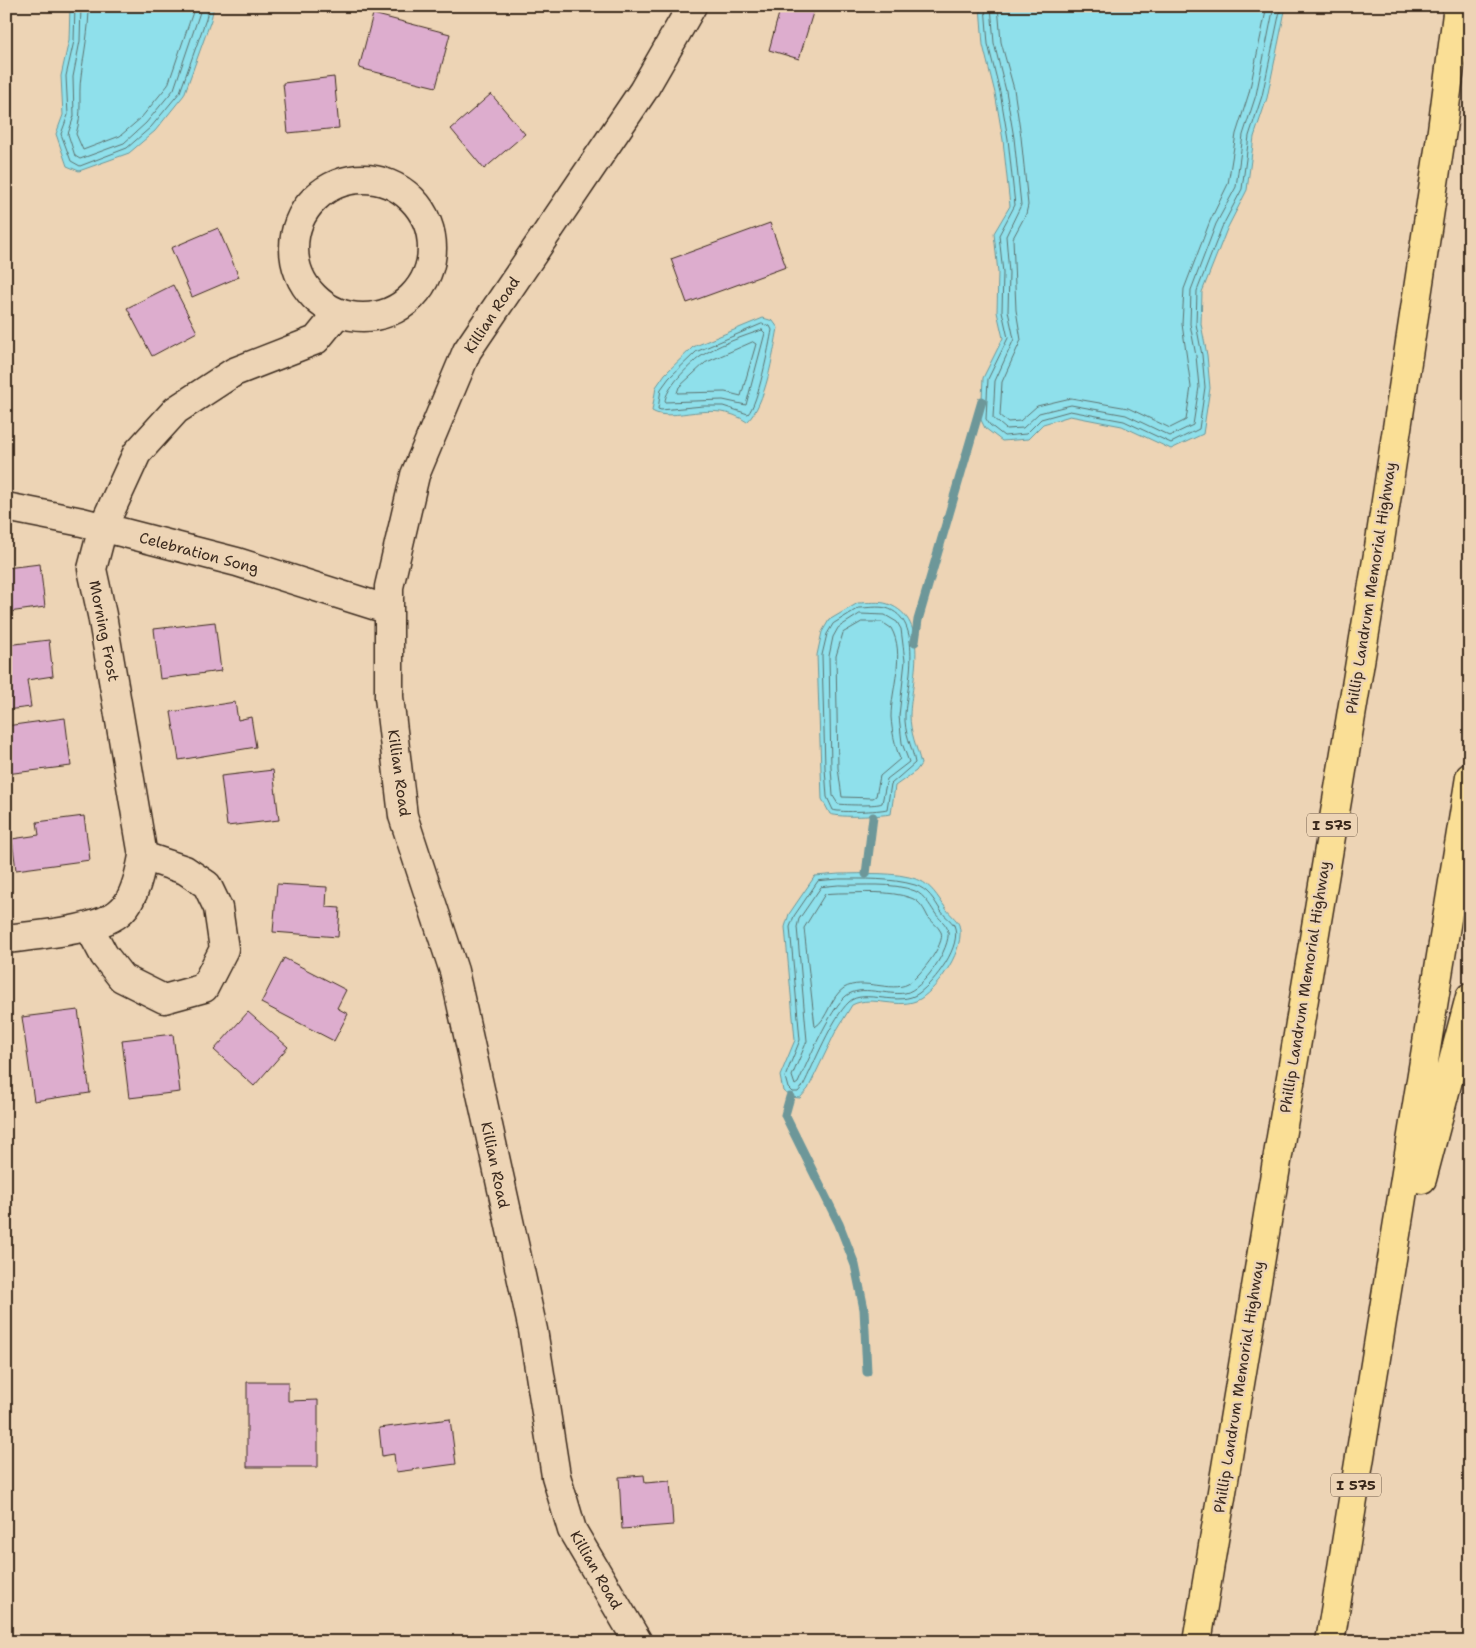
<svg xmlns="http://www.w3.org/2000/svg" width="1476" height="1648" viewBox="0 0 1476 1648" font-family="'Shantell Sans',sans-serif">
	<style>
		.water { fill: #8fe0eb; stroke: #6d9799 }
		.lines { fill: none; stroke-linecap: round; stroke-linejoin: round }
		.shore { stroke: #5d7370; stroke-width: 1 }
		.stream { stroke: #6d9799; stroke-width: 9 }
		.building { fill: #ddadce; stroke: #3b2a1e }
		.minor-casing { stroke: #3b2a1e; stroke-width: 31 }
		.motorway-casing { stroke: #3b2a1e; stroke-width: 31 }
		.minor { stroke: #edd4b5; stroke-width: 28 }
		.motorway { stroke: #fadf96; stroke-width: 28 }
		.labels { text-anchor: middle; stroke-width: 5; stroke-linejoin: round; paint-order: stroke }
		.shield { fill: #edd4b5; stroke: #705d4b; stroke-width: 1 }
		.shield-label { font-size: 14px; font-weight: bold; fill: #3b2a1e }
		.street-label { font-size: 15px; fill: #3b2a1e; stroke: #edd4b5 }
	</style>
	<rect width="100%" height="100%" fill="#edd4b5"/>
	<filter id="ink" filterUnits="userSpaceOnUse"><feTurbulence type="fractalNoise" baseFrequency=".02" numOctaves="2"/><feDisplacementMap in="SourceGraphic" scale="10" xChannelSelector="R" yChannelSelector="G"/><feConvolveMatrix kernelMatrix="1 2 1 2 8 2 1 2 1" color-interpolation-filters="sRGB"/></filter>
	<g filter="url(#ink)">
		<path class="water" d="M70 6H214L211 20 184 95 155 131 129 153 79 171 67 166 56 134 63 115 61 76 69 40Z
			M980 6H1286L1267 98 1254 137 1247 190 1227 229 1202 292 1201 324 1207 355 1210 388 1203 434 1171 449 1122 426 1070 416 1043 424 1028 439 1002 441 985 428 981 420 983 378 1003 338 997 312 998 273 994 233 1010 206 1003 140 995 93 983 45Z
			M763 318 773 321 778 328C773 354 766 404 747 422 713 398 673 424 652 411L656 387 665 374 693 347Z
			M858 603C867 603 880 601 888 604 932 620 911 681 910 715 910 733 917 747 921 764L916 771 895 786 891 814C879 816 841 818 830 814L822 799 817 655 822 632 829 620Z
			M839 874C863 874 895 871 919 880 932 886 937 896 945 907 948 913 957 919 959 925 966 948 939 987 920 999 899 1011 873 994 852 1005L835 1033 808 1089 800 1098 790 1097 783 1091 780 1076 795 1040 785 927 789 914 815 876Z"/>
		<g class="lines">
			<path class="shore" d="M75 6 74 41 66 76 68 115 61 134 71 161 80 166 127 148 151 127 180 92 206 19 209 6
				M81 6 80 41 73 77 74 116 68 134 75 156 80 159 124 143 146 123 174 89 202 6
				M89 6C89 31 84 52 81 76 78 98 83 111 76 134L83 150 120 136 141 118 168 85 195 6
				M985 6 988 44 1000 92 1008 139 1015 205 999 235 1003 273 1002 311 1008 338 988 379 986 419 990 425 1004 436 1026 434 1041 419 1070 411 1124 421 1171 443 1199 429 1205 387 1202 355 1196 324 1197 291 1222 227 1242 189 1249 136 1262 96 1281 6
				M991 6 994 43 1006 91 1014 138 1021 205 1006 236 1009 273 1008 311 1014 339 995 381 993 418 1006 429 1023 428 1039 413 1071 405 1126 415 1170 436 1193 425 1199 387 1196 356 1190 324 1191 290 1216 224 1236 187 1243 135 1256 95 1274 6
				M998 6 1001 42 1014 89 1021 137 1028 205 1026 214 1013 238 1016 310 1021 340 1002 382 1000 416 1008 422 1020 421 1037 406 1071 398 1128 408 1170 428 1186 420 1191 387 1182 324 1184 289 1210 221 1228 184 1236 134 1249 93 1267 6
				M762 324 770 326 772 330C769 346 758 404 748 414L723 406H703L661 410 658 409 661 389 669 378 696 352Z
				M762 330 765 333 746 405 723 400 665 402C665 389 689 365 700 357 715 346 744 336 762 330Z
				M753 342 756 344 741 396 725 392 677 393 679 387 705 363Z
				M859 608C867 608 879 606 886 608 925 619 907 686 905 714 904 734 912 745 915 763L891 784 887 809C880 811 840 813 833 810L827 797 825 768 822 655 827 634 833 624Z
				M860 614 885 615 897 622 901 629 905 661 899 716 902 743 909 762 887 779 882 803C877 806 846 805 838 804L833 796 831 768 829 656 833 637 838 628Z
				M862 622H882L891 628C906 654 891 689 891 717 892 732 895 745 900 759L880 776 876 796 873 798 842 797 838 768 836 656 843 633Z
				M839 879C864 879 891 878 915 885 928 889 934 900 941 911 944 916 951 920 954 925 963 946 934 982 919 993 900 1008 863 988 849 1002 832 1018 814 1064 803 1086L798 1092H792L788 1088 785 1077 800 1040 790 927 794 916 818 881Z
				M839 885C862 886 893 882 915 891 925 896 929 904 935 913 939 919 947 924 948 931 951 948 923 990 905 993 887 996 861 984 846 996 830 1009 807 1063 798 1083L795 1085 792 1076 807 1041 797 927 799 919 821 887Z
				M839 893C861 893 889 890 911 898 920 901 924 909 928 917 932 922 938 926 941 932 946 944 918 978 908 984 891 993 863 977 844 988 830 997 828 1019 815 1027L804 928 825 894Z"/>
			<path class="stream" d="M915 642 918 620 982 401
				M866 874 873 817
				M790 1097 785 1115 839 1224 855 1265 864 1309 867 1372"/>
		</g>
		<path class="building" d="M781 6H815L799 59 769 50Z
			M373 14 450 34 436 87 359 68Z
			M334 77 339 128 288 133 283 83Z
			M491 94 525 134 484 169 451 129Z
			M770 223 786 267 687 303 671 259Z
			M218 228 239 277 192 297 171 248Z
			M173 285 197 332 152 356 127 308Z
			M40 564 45 607 9 612 6 609V568Z
			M215 622 221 671 160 679 154 629Z
			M49 640 53 676 27 680 31 707 6 710V645Z
			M235 702 238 720 251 717 256 747 179 760 171 712Z
			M65 718 71 766 6 774V726Z
			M273 770 279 820 227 826 221 776Z
			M84 816 90 860 16 870 12 839 39 835 37 822Z
			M277 884 327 887 326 907 340 908 338 937 273 932Z
			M284 958 346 990 337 1008 348 1014 334 1041 261 1003Z
			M78 1010 90 1093 34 1101 22 1017Z
			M248 1012 288 1047 254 1086 214 1050Z
			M173 1034 180 1092 129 1098 122 1040Z
			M247 1382H288V1401L318 1400V1467H247Z
			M450 1419 456 1464 396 1472 394 1454 382 1456 379 1428Z
			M644 1475 645 1483 670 1481 673 1525 622 1529 619 1477Z"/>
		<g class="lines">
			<g class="minor-casing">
				<path id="minor" d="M294 248a69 69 0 1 1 138 0a69 69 0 1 1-138 0Z
					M6 507 82 522 237 562 389 610
					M89 927 104 955 122 978 164 999 204 988 224 949 218 908 207 885 185 870 143 856
					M6 939C35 935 102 931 122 910 135 898 140 872 143 856L102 615 92 569 103 527 137 453 176 410 234 372 316 340 338 313
					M638 1642 572 1530 556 1476 533 1330 454 971 403 816 389 697V587L415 475 467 351 643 91 692 6"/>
			</g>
			<g class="motorway-casing">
				<path id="motorway" d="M1422 1179 1470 997
					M1197 1642 1378 554 1442 130 1458 6
					M1330 1642 1470 777"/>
			</g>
			<use href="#minor" class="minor"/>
			<use href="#motorway" class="motorway"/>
		</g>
	</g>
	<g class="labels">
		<g class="shield">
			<rect x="1307" y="813.5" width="50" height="23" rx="4"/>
			<rect x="1331" y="1473.5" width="50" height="23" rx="4"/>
		</g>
		<g class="shield-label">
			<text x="1332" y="830">I 575</text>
			<text x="1356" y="1490">I 575</text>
		</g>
		<g class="street-label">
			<text transform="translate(492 315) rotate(-57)" y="5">Killian Road</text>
			<text transform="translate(199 553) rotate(15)" y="5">Celebration Song</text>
			<text transform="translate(1371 588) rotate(-81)" y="5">Phillip Landrum Memorial Highway</text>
			<text transform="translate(104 631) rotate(79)" y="5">Morning Frost</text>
			<text transform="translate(399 773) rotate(82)" y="5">Killian Road</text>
			<text transform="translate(1305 987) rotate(-81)" y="5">Phillip Landrum Memorial Highway</text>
			<text transform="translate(495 1165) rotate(78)" y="5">Killian Road</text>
			<text transform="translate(1239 1387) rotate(-81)" y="5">Phillip Landrum Memorial Highway</text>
			<text transform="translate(596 1570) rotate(60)" y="5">Killian Road</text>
		</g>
	</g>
	<rect width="1476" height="1648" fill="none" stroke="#edd4b5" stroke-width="25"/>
	<rect x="12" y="12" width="1451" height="1623" fill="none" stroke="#3b2a1e" stroke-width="2" filter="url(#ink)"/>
</svg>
